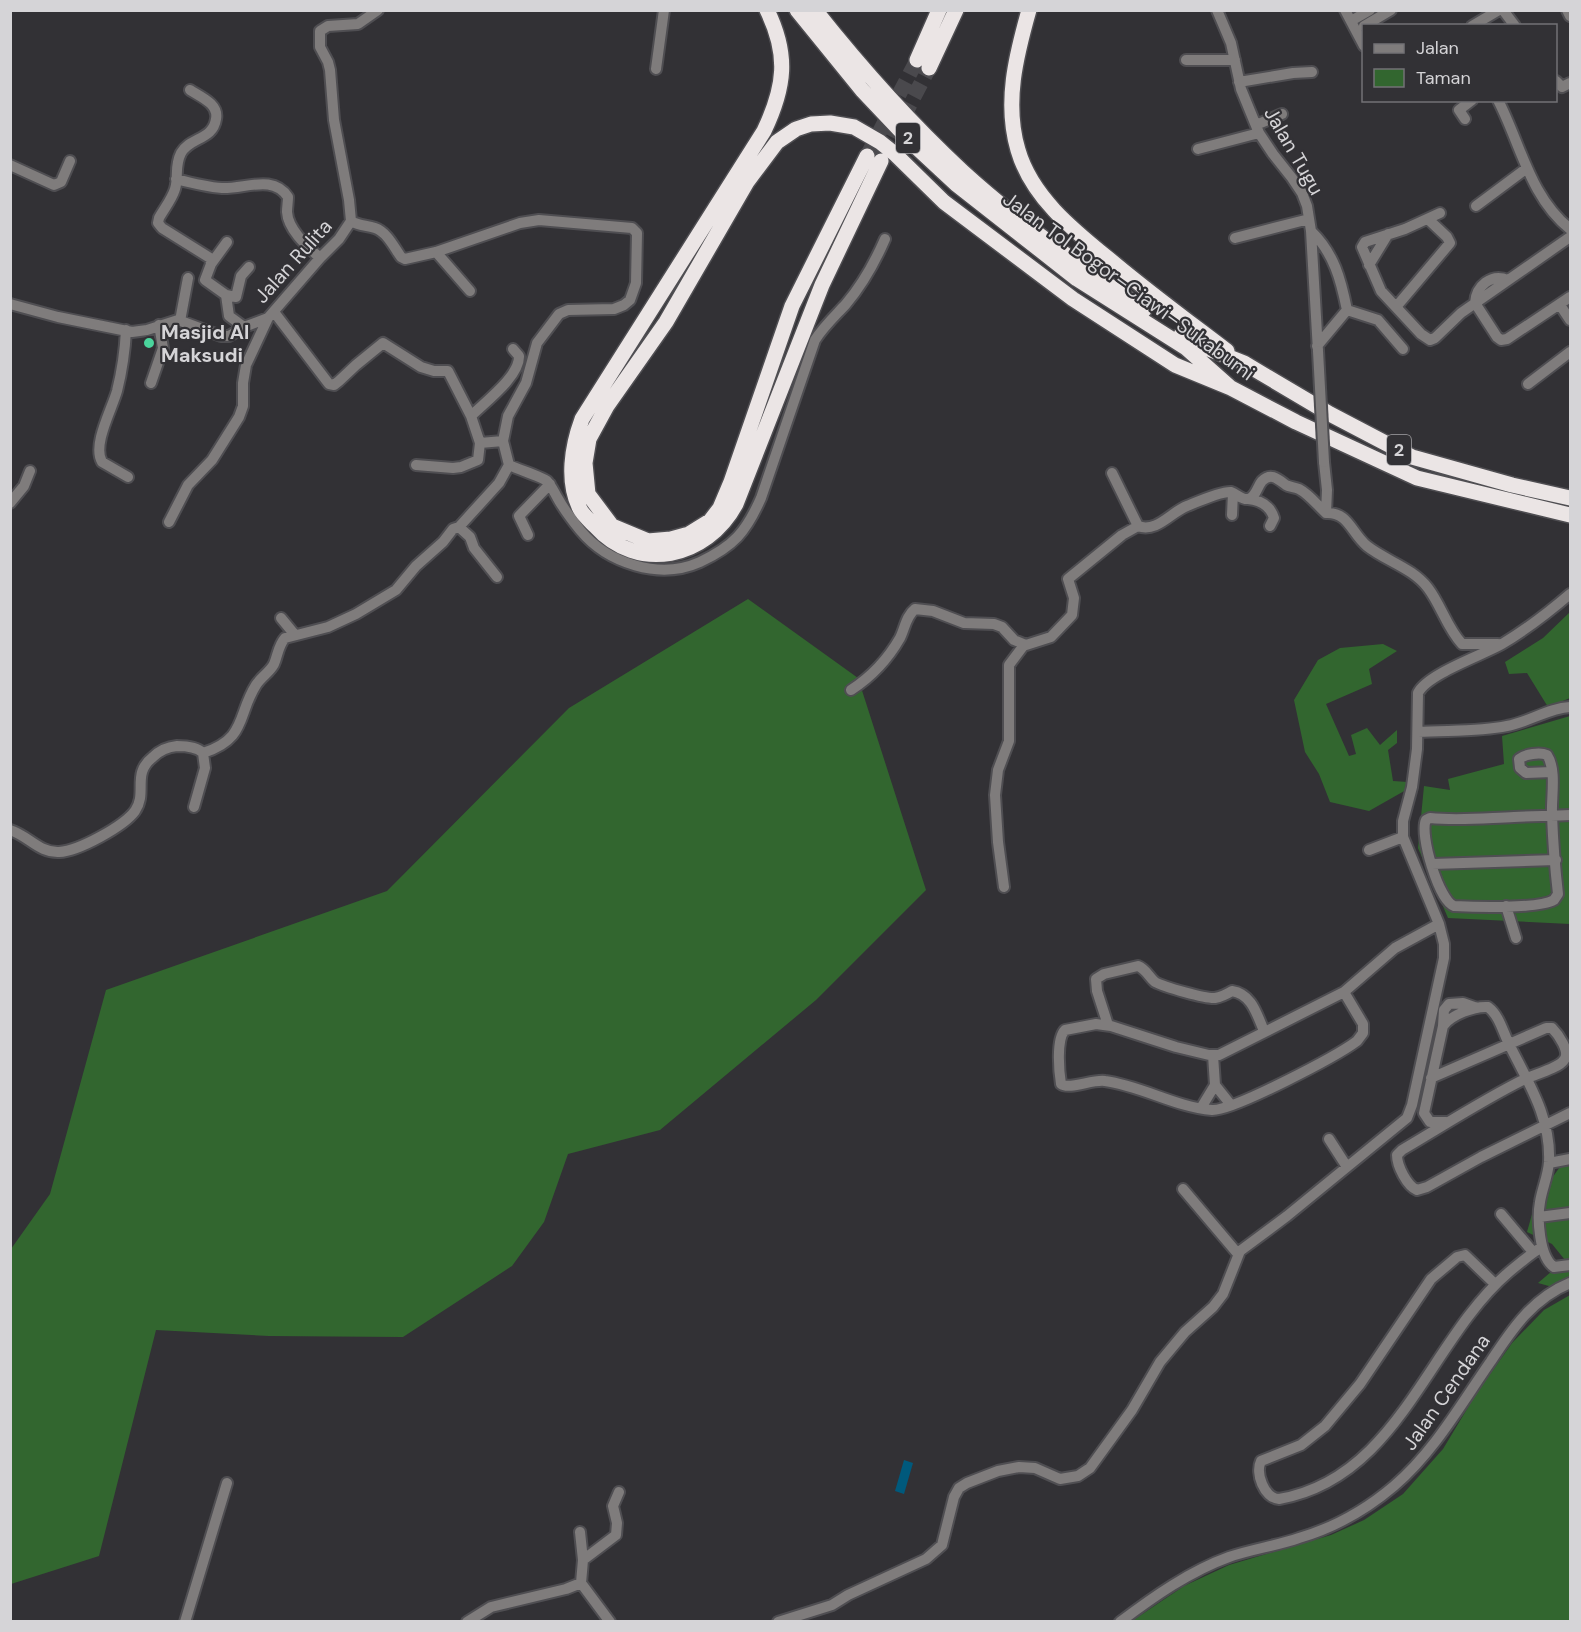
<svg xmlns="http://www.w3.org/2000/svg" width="1581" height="1632" viewBox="0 0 1581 1632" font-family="'DM Sans',sans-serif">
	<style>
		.green { fill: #32662f }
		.water { fill: #00597c }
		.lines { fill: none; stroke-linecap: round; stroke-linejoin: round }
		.highway-tunnel { stroke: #4a494d; stroke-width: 15; stroke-dasharray: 15 8; stroke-linecap: butt }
		.minor-casing { stroke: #4f4e52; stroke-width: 14 }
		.highway-casing { stroke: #4f4e52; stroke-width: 18 }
		.minor { stroke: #7f7c7c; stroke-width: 10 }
		.highway { stroke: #ebe5e5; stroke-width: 15 }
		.minor-bridge-casing { stroke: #4f4e52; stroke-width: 14; stroke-linecap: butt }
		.minor-bridge { stroke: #7f7c7c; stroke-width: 10 }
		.poi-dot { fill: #4ad49c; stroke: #323135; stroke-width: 2 }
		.labels { text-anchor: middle; stroke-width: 4.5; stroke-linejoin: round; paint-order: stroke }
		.shield { fill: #323135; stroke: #a4a3a6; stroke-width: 1.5 }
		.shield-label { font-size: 18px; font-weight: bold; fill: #d5d4d7 }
		.street-label { font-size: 20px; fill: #d5d4d7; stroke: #323135 }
		.poi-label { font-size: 20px; font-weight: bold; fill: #d5d4d7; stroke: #323135; text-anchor: start }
	</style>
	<rect width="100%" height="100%" fill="#323135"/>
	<path class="green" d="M748 599 858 678 926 890 816 1000 660 1130 568 1154 544 1222 512 1266 403 1337 269 1336 156 1330 99 1556 11 1584V1249L50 1194 106 990 387 891 569 708Z
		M1570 612V698L1548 707 1527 673 1509 674 1505 662 1543 638Z
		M1383 644 1397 651 1369 669 1372 684 1326 704 1349 756 1356 754 1351 735 1367 728 1380 745 1397 730V743L1388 750 1393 781 1408 782 1406 790 1369 811 1330 802 1319 774 1305 752 1294 700 1318 660 1340 648Z
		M1570 716V924L1448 918 1418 848 1424 786 1450 790 1448 779 1504 764 1502 736Z
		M1570 1153V1283L1556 1288 1538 1283 1565 1260 1552 1244 1527 1232 1536 1200Z
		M1570 1295V1621H1132L1184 1586 1229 1565 1331 1535 1364 1520 1403 1494 1443 1449 1476 1394 1512 1343 1544 1310Z"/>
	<path class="water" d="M904 1460 913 1463 904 1494 895 1491Z"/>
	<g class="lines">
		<path class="highway-tunnel" d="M867 156 917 60
			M882 158 929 68"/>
		<g class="minor-casing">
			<path id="minor" d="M1217 10 1231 43 1241 89 1259 133 1273 154 1292 178 1302 193 1307 206 1311 231 1318 351
				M1345 10 1364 46
				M1503 10 1515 26
				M1567 10 1570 16
				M1351 21 1370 10
				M1364 26 1391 10
				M1472 26 1499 10
				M1186 60H1235
				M656 69 664 10
				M1556 81 1562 87 1570 83
				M1239 82 1293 73 1312 72
				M190 90C201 97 219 104 216 119 213 140 190 137 181 153 174 167 179 176 175 189 172 199 164 209 159 218L158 223 162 228 210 258 211 264 205 280 226 295 229 316 244 327
				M1498 100C1521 145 1530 197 1570 229
				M1465 119 1459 110 1472 100
				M1256 125 1282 114
				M1198 149 1259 133
				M10 165 54 185 61 182 70 161
				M176 179C191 183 207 187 222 188 245 189 273 174 288 197 288 202 287 207 287 212 288 230 308 247 320 258
				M1476 206 1527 168
				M1440 213 1405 229 1365 242 1362 247 1381 291 1421 334 1430 340 1435 338 1461 313 1570 237
				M351 221C359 226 366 225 375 228 387 232 394 247 401 257L405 259 436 252 520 223 539 220 632 228 637 233 636 283 630 300 624 305 614 309 568 310 559 314 537 343 526 383 508 416 503 441
				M1311 231C1334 253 1341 280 1347 310
				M1235 238 1309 219
				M436 252 470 291
				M211 264 227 242
				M1369 265 1388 234
				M1508 280C1491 273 1476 286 1475 303L1497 337 1501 340 1507 339 1570 297
				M226 295 236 297 241 276 249 267
				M10 304 58 317 132 332 147 330 178 320 221 336H229L244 327 268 318 320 258 339 239 351 221 349 200 334 120 330 70 328 62 320 47V31L328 26 358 24 378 10
				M1560 305 1570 320
				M1396 307 1450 243 1447 237 1429 220
				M180 321 188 278
				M126 330C125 351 122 371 117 391 112 409 92 445 102 462L128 477
				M1317 346 1347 310 1378 320 1403 349
				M151 383 163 348 159 325
				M1528 384 1570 352
				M471 416C485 402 520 376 519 356L513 349
				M1324 462 1327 490 1326 513
				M416 465 453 468 461 467 478 460 480 443
				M509 465C517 469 542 477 547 481 551 485 554 492 557 497 563 508 572 520 580 530 608 564 660 580 700 562 734 546 746 532 761 498L815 340C824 326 835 316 846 304 862 285 875 262 885 239
				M1112 473 1138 526
				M1248 499C1259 500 1270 505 1274 518L1270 526
				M10 503 24 486 30 471
				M1232 515 1233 493
				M169 522 188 485 212 460 239 417 243 406V383L246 365 268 318
				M459 527 470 537 474 548 497 577
				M528 535 519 516 550 484
				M281 618 295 635
				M851 690C871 677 888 659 900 638 905 628 906 616 915 609L933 611 964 623 994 624 1002 627 1014 640 1026 645 1051 637 1072 615 1074 598 1068 579 1122 535 1138 526C1157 533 1171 512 1187 506 1197 502 1221 491 1231 492 1237 494 1242 500 1248 499 1256 497 1257 487 1262 481 1271 472 1278 479 1286 485 1289 487 1295 487 1299 489 1309 494 1318 506 1326 513 1349 512 1351 533 1367 546 1386 561 1413 568 1428 588 1441 605 1447 628 1462 644H1498
				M1418 732C1448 730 1478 732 1507 726 1529 722 1549 708 1570 707
				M1552 772 1526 773 1520 768 1519 759C1525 754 1540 752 1547 755 1557 770 1551 798 1552 815 1553 841 1555 868 1558 894L1554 900C1538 909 1475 907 1454 906 1439 901 1419 834 1426 820L1430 818C1458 821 1486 818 1514 817 1533 816 1552 816 1570 815
				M194 807 205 768 203 753
				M10 830C29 836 39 853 59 852 79 851 124 826 135 811 148 792 131 774 153 757 160 750 167 747 177 746 186 746 197 747 203 753 247 739 237 715 256 685 261 677 270 672 274 664 278 655 278 646 285 638L328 627 356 614 396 590 416 566 443 542 453 529 459 527 499 483 509 465 503 441 480 443 471 416 448 371H434L421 367 383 343 356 365 339 381 334 385 329 384 274 312
				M1369 850 1403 837
				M1432 864 1556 860
				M1004 887 998 842 995 795 998 770 1009 741V665L1024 645
				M1506 906 1516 938
				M1344 992 1363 1024V1033L1357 1041C1337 1056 1233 1111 1212 1110 1175 1107 1142 1086 1105 1081 1093 1079 1069 1090 1061 1084 1059 1072 1056 1039 1065 1030L1096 1024 1111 1026 1176 1047 1209 1055H1219L1344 992 1395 948 1439 924
				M1108 1025 1097 991 1096 979 1104 974 1138 966C1146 969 1149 977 1155 982 1164 987 1206 999 1215 998 1221 997 1227 994 1232 991 1252 994 1257 1015 1264 1031
				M1443 1026 1444 1010 1449 1004 1463 1003 1477 1008
				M1213 1055 1215 1085 1231 1105
				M1431 1078 1546 1028H1552C1558 1034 1571 1052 1564 1060 1559 1068 1536 1074 1527 1078 1484 1099 1443 1126 1402 1150L1397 1155C1397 1166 1407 1186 1417 1190L1427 1187 1481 1157 1570 1113
				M1201 1108 1215 1085
				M1446 1122H1430L1424 1113 1443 1026C1451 1015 1474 1006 1488 1007 1500 1016 1503 1033 1510 1046 1529 1084 1551 1118 1549 1162 1548 1176 1542 1189 1540 1202 1537 1218 1539 1257 1554 1267L1570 1265
				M1329 1139 1347 1167
				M1549 1163 1570 1159
				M1183 1189 1238 1254
				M1501 1214 1533 1252
				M1539 1217 1570 1213
				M1495 1284 1465 1255 1457 1257 1431 1279 1360 1384 1325 1426 1301 1445 1261 1461C1255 1473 1264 1498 1279 1499 1399 1478 1428 1341 1509 1272 1520 1263 1530 1254 1542 1247
				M580 1532 583 1560 581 1583
				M583 1560 616 1535 617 1523 613 1506 619 1492
				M185 1622 227 1483
				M467 1622 491 1607 566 1589 581 1583 610 1622
				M778 1622 832 1605 848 1595 926 1559 942 1545 954 1497 959 1488 967 1483 998 1471 1019 1467 1035 1468 1060 1479 1078 1476 1090 1468 1132 1410 1160 1362 1185 1332 1213 1307 1223 1294 1240 1251 1287 1216 1407 1118 1412 1105 1444 958V944L1439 924 1403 837V821L1412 787 1417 749 1418 693C1427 674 1483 655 1502 644 1527 629 1549 612 1570 594
				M1120 1622C1153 1597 1190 1571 1229 1557 1252 1549 1276 1546 1299 1538 1333 1528 1367 1509 1394 1486 1434 1452 1461 1404 1491 1361 1512 1329 1533 1298 1570 1283"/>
		</g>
		<g class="highway-casing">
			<path id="highway" d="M767 10C789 55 785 87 764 131L582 419C572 446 566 481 580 509 583 515 590 521 595 526 638 574 707 558 736 504L822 285 881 161
				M797 10 862 90 914 145 956 184 1077 279 1186 348 1231 388 1296 422 1417 478 1570 515
				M815 10C861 68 909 122 963 172 1019 223 1082 267 1144 310
				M1029 10C1016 56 1004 103 1018 150 1032 199 1077 233 1115 264 1151 294 1189 322 1227 351
				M917 60 939 10
				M929 68 956 10
				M867 156 792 306 731 482 720 508 710 521 689 534 671 539 648 541 612 526 588 494 585 463 589 439 607 406 666 322 747 182 777 142 796 129 811 124 830 123 854 127 880 142 895 154 944 202 1073 299 1175 365 1231 388
				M1181 335 1191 342 1244 363 1330 414 1412 457 1512 485 1570 498"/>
		</g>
		<use href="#minor" class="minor"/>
		<use href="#highway" class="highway"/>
		<g class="minor-bridge-casing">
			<path id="minor-bridge" d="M1318 351 1324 462"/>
		</g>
		<use href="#minor-bridge" class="minor-bridge"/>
	</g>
	<circle class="poi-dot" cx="149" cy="343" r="6"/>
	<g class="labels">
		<g class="shield">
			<rect x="896" y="123" width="24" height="30" rx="4.5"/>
			<rect x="1387" y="435" width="24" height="30" rx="4.5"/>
		</g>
		<g class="shield-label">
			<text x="908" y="144">2</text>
			<text x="1399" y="456">2</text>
		</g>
		<g class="street-label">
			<text transform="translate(1294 151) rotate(60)" y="7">Jalan Tugu</text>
			<text transform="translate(293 261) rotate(-48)" y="7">Jalan Rulita</text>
			<text transform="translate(1129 286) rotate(36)" y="7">Jalan Tol Bogor–Ciawi–Sukabumi</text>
			<text transform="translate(1446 1392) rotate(-55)" y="7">Jalan Cendana</text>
		</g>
		<g class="poi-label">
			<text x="161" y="339">Masjid Al<tspan x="161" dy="23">Maksudi</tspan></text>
		</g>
	</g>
	<rect width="1581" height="1632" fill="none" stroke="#d5d4d7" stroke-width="24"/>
	<rect x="1362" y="24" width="195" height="78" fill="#323135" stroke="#737276" stroke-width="1.5"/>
	<rect x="1374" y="44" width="30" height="9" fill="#7f7c7c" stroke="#737276" stroke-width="1.5"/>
	<text x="1416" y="54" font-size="18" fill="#d5d4d7">Jalan</text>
	<rect x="1374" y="69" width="30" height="18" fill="#32662f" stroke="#737276" stroke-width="1.5"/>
	<text x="1416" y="84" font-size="18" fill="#d5d4d7">Taman</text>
</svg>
